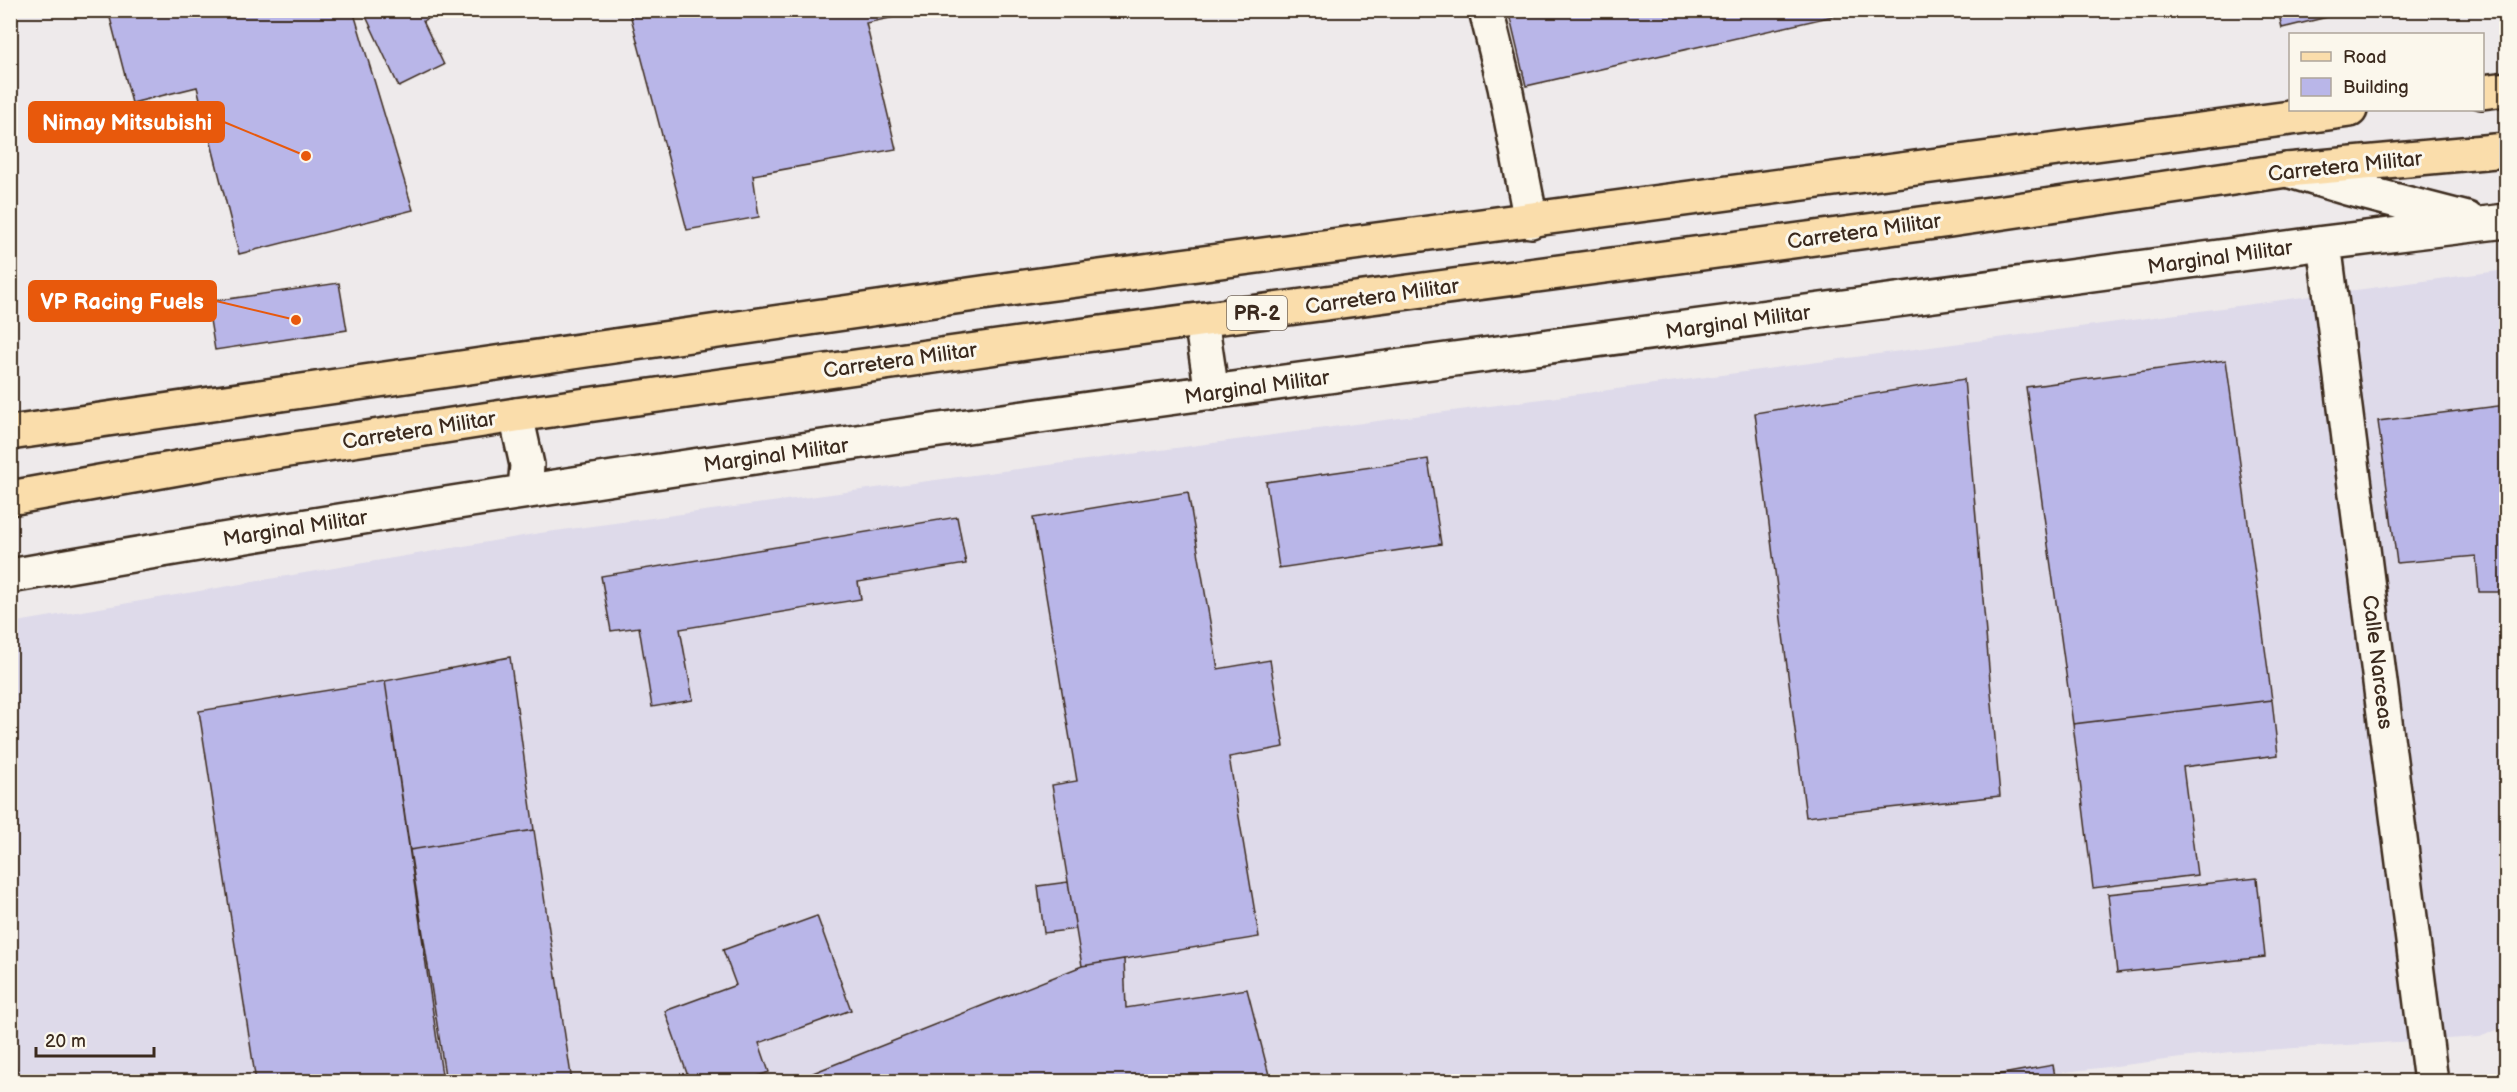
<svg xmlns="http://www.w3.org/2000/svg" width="2517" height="1092" viewBox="0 0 2517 1092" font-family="'Balsamiq Sans',sans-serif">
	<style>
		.built { fill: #dedaea }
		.building { fill: #b9b6e8; stroke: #3b2a1e; stroke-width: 1.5 }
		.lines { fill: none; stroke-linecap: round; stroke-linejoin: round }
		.minor-casing { stroke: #3b2a1e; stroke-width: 38 }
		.major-casing { stroke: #3b2a1e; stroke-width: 38 }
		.minor { stroke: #fbf7ec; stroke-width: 33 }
		.major { stroke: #faddab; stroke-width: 33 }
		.labels { text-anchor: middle; stroke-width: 6; stroke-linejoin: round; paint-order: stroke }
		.shield { fill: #fbf7ec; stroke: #75685c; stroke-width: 1.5 }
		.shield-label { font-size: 20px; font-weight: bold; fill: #3b2a1e }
		.street-label { font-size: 21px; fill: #3b2a1e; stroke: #fbf7ec }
		.leader { fill: none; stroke: #e8590c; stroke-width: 2 }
		.callout-dot { fill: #e8590c; stroke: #fbf7ec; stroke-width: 2 }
		.callout { fill: #e8590c; stroke: #e8590c; stroke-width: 2 }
		.callout-label { font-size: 22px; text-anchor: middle; font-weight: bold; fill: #fff }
	</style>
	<rect width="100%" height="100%" fill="#eeeaeb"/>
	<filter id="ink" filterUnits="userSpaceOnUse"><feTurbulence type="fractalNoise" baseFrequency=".0167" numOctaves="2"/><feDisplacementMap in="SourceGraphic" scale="12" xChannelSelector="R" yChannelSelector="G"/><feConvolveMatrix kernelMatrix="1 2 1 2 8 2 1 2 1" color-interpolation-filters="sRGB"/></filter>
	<g filter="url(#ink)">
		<path class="built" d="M2506 270V1026L2480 1037 2231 1052 1984 1082H11V623L540 533Z"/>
		<path class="building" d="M108 10H353L413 210 239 254 197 87 132 103Z
			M363 10H446L423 21 444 65 399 87Z
			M629 10H928L866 23 896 149 753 175 759 217 687 230Z
			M1508 10H1837L1838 15 1526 86Z
			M2278 10H2356L2282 28Z
			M339 283 347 330 215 350 207 302Z
			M2226 360 2272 700 2073 724 2026 387Z
			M1964 379 2000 796 1806 817 1755 413Z
			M2506 405V592H2479L2476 556 2397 563 2378 421Z
			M1428 459 1441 544 1279 568 1266 482Z
			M1188 492 1218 669 1270 660 1284 747 1229 757 1259 937 1082 966 1052 785 1077 781 1033 518Z
			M957 517 966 564 858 582 861 599 680 629 693 700 652 707 639 627 611 631 601 576Z
			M510 657 534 830 410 850 385 681Z
			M385 681 443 1082H256L199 711Z
			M2272 700 2278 755 2183 767 2197 875 2093 888 2073 724Z
			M534 830 572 1082H446L410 850Z
			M2257 878 2265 957 2117 973 2108 894Z
			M1068 882 1076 929 1044 933 1038 886Z
			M817 916 851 1010 759 1043 769 1072 742 1082H690L665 1011 736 985 723 950Z
			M1124 959 1126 1008 1247 989 1269 1075 1231 1082H1085L1084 1079 1076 1082H816L813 1073 1082 966Z
			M10 1035 17 1072 10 1073Z
			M2053 1065 2056 1082H1986L1985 1077Z"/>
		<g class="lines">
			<g class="minor-casing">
				<path id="minor" d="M1486 10 1505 87 1531 221
					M2287 170 2347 188 2467 219
					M2324 243 2431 1082
					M1201 320 1212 393
					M516 415 527 465 525 491
					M10 576C778 442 1552 347 2324 243L2506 221"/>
			</g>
			<g class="major-casing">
				<path id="major" d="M2482 92 2506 89
					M10 433 1017 288 2350 110
					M10 498 217 461 516 415 1033 342 1950 220 2287 170 2506 150"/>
			</g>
			<use href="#minor" class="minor"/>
			<use href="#major" class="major"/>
		</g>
	</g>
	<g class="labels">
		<rect class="shield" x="1227" y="296" width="60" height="34" rx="4.5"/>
		<g class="shield-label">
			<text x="1257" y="320">PR-2</text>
		</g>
		<g class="street-label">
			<text transform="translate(2345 166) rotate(-6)" y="7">Carretera Militar</text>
			<text transform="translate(1864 231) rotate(-8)" y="7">Carretera Militar</text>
			<text transform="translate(2220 257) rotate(-8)" y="7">Marginal Militar</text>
			<text transform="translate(1382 296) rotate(-8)" y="7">Carretera Militar</text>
			<text transform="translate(1738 322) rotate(-8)" y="7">Marginal Militar</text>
			<text transform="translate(900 360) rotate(-8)" y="7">Carretera Militar</text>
			<text transform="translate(1257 387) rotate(-8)" y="7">Marginal Militar</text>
			<text transform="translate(419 430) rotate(-9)" y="7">Carretera Militar</text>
			<text transform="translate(776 455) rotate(-8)" y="7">Marginal Militar</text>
			<text transform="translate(295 528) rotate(-9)" y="7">Marginal Militar</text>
			<text transform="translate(2378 662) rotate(83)" y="7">Calle Narceas</text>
		</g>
	</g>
	<path class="leader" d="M306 156L224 122M296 320L216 301"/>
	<g class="callout-dot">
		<circle cx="306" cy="156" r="6"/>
		<circle cx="296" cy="320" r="6"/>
	</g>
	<g class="callout">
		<rect x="29" y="102" width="195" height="40" rx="6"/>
		<rect x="29" y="281" width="187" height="40" rx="6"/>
	</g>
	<g class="callout-label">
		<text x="127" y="130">Nimay Mitsubishi</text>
		<text x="122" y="309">VP Racing Fuels</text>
	</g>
	<rect width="2517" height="1092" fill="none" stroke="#fbf7ec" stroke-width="36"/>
	<rect x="18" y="18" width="2481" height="1056" fill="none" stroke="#3b2a1e" stroke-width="2" filter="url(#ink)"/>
	<rect x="2289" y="33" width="195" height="78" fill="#fbf7ec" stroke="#aea59a" stroke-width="1.5"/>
	<rect x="2301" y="52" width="30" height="9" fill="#faddab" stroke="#aea59a" stroke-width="1.5"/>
	<text x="2343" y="63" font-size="18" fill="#3b2a1e">Road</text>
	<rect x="2301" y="78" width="30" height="18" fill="#b9b6e8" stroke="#aea59a" stroke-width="1.5"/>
	<text x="2343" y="93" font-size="18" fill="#3b2a1e">Building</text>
	<path d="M36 1047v9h118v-9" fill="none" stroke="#3b2a1e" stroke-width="3"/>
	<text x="45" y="1047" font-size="18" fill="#3b2a1e" stroke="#fbf7ec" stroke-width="4.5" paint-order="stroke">20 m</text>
</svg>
